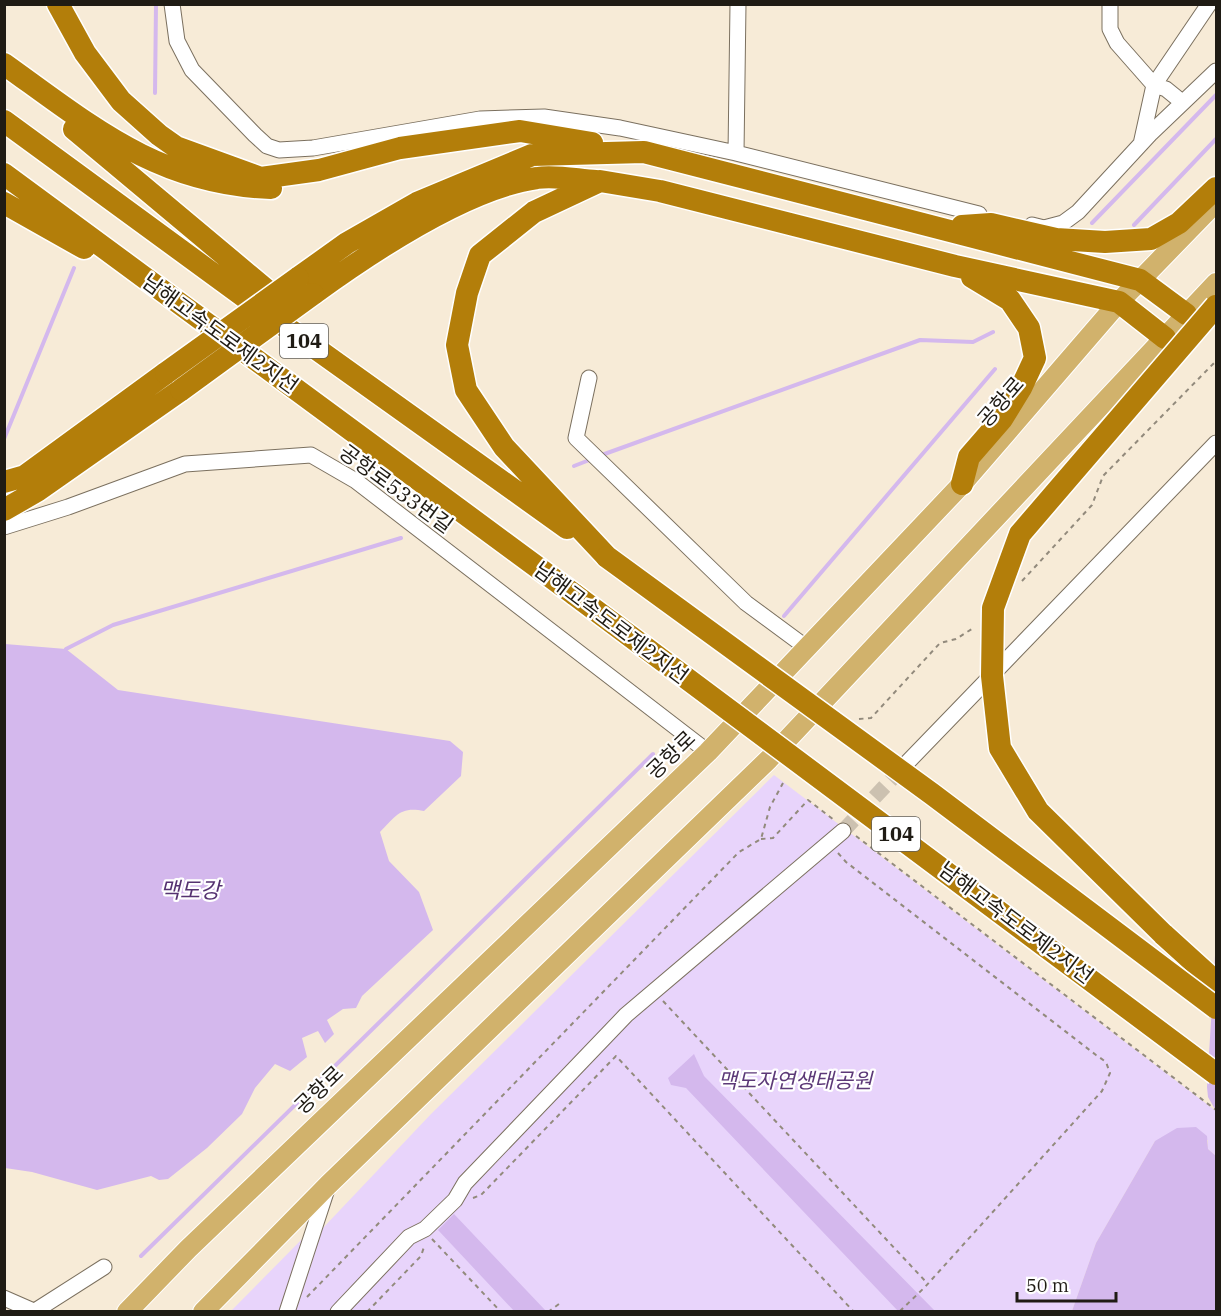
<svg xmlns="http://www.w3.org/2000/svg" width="1221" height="1316" viewBox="0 0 1221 1316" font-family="'IBM Plex Serif','Noto Sans KR',serif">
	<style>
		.green { fill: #e8d4fb }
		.water { fill: #d4b8ed }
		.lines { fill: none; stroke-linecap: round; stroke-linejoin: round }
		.stream { stroke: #d4b8ed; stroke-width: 4 }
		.minor-tunnel { stroke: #ccc1b0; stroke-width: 15; stroke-dasharray: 15 8; stroke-linecap: butt }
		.minor-casing { stroke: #7b705f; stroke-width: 17 }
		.major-casing { stroke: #fff; stroke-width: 22 }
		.highway-casing { stroke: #fff; stroke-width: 25 }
		.path { stroke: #928a7c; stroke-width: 2; stroke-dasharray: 4.5 4.5; stroke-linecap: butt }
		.minor { stroke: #fff; stroke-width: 15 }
		.major { stroke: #d1b26c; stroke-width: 20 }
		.highway { stroke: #b37e0a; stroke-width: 22 }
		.highway-bridge-casing { stroke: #fff; stroke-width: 25; stroke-linecap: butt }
		.highway-bridge { stroke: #b37e0a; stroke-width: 22 }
		.labels { text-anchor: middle; stroke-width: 4.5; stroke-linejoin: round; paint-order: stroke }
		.shield { fill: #fff; stroke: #625f5a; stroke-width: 1.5 }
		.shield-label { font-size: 20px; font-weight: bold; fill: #1f1b14 }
		.street-label { font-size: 21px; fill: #1f1b14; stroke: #fff }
		.park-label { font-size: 21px; font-style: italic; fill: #5c3978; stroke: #fff }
		.water-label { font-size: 22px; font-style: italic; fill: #553271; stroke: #fff }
	</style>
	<rect width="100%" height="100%" fill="#f7ebd7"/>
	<path class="green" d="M774 775 1216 1111V1156L1208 1149V1140L1155 1141 1096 1243 1072 1311 230 1312 309 1232 322 1229 431 1114Z"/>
	<path class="water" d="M5 644 66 649 118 690 450 741 463 752 461 776 424 811C400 806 396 816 380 832L389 861 419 892 433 930 362 996 356 1008 343 1009 327 1020 334 1034 325 1043 318 1031 302 1038 307 1057 290 1071 275 1064 255 1088 242 1114 207 1148 168 1179 159 1180 151 1176 97 1190 32 1172 5 1168Z
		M1216 939V1111L1208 1097 1207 1087Z
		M694 1054 704 1076 935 1311H898L686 1088 671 1085 668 1078Z
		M1196 1127 1207 1136 1208 1149 1216 1156V1311H1072L1096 1243 1155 1141 1177 1128Z
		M454 1214 546 1311H514L438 1230Z"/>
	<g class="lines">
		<path class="stream" d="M155 93 156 4
			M1092 223 1216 95
			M1134 225 1216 139
			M4 439 74 268
			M599 456 920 340 973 342 993 332
			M574 466 592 459
			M784 616 995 369
			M66 649 113 625 401 538
			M141 1256 653 754"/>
		<path class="minor-tunnel" d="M843 831 903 767"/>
		<g class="minor-casing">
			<path id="minor" d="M172 4 177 41 192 70 255 135 267 146 279 150 313 148 480 119 544 117 620 128 736 153 979 214
				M1110 4V29L1117 43 1154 85 1166 89 1182 102
				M1141 144 1154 85 1209 4
				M736 153 738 4
				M1032 225 1044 228 1063 223 1078 212 1151 133 1216 71
				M589 378 576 438 746 603 807 648
				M4 527 68 507 185 464 311 455 356 481 708 752
				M903 767 1216 443
				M4 1298 36 1312
				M35 1311 104 1267
				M287 1312 328 1186
				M338 1312 409 1237 425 1229 455 1200 465 1183 626 1015 843 831"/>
		</g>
		<g class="major-casing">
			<path id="major" d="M127 1312 188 1249 708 752 962 484 1119 302 1216 202
				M203 1312 328 1185 769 759 1216 283"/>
		</g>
		<g class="highway-casing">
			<path id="highway" d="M58 4 85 53 121 101 159 135 176 147 261 178 319 170 400 148 520 131 592 143
				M4 64C92 127 158 184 271 188
				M4 121 276 320 567 528
				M74 129 288 308
				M4 174 575 595
				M4 203 84 248
				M962 226 991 224 1056 239 1105 242 1151 239 1179 223 1216 188
				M298 278 347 243 417 203 532 155 644 152 1140 280 1186 314
				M313 294C371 252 466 188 537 178 555 175 578 180 596 181
				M4 482 25 476 166 373
				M962 484 969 457 1002 419 1021 388 1035 358 1029 328 1010 300 972 277
				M4 510 37 491 181 390
				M607 557 504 447 466 390 457 345 467 293 480 255 534 212 600 181 660 191 955 266 1119 302 1165 338
				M1163 934 1216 982"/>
		</g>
		<path class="path" d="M1022 581 1092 505 1103 476 1216 361
			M859 719 871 718 940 643 956 639 975 627
			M856 836 1216 1110
			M761 839 773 838 808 800 834 820
			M838 853 846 862 1096 1055 1106 1062 1110 1073 1102 1091 925 1287 899 1312
			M663 1001 928 1284
			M473 1198 481 1195 616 1056 854 1312
			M432 1239 501 1312
			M307 1297 739 852 761 839 770 807 783 783
			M367 1312 421 1256 424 1247
			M548 1312 559 1304"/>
		<use href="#minor" class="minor"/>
		<use href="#major" class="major"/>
		<use href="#highway" class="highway"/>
		<g class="highway-bridge-casing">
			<path id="highway-bridge" d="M166 373 298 278
				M181 390 313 294
				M607 557 932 794 1216 1008
				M575 595 1216 1074
				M1163 934 1038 811 1000 748 992 676 993 608 1020 534 1216 306"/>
		</g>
		<use href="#highway-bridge" class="highway-bridge"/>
	</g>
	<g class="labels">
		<g class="shield">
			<rect x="280" y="324" width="48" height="34" rx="4.5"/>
			<rect x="872" y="817" width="48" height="34" rx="4.5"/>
		</g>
		<g class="shield-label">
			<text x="304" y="348">104</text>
			<text x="896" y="841">104</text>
		</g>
		<g class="street-label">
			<text transform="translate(220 334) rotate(36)" y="7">남해고속도로제2지선</text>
			<text transform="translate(1001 402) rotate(-49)" y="7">공항로</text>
			<text transform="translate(396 489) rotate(36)" y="7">공항로533번길</text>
			<text transform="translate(611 623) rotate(37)" y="7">남해고속도로제2지선</text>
			<text transform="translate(671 755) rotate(-44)" y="7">공항로</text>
			<text transform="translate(1016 923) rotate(37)" y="7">남해고속도로제2지선</text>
			<text transform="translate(319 1090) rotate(-44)" y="7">공항로</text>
		</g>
		<g class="park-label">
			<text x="795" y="1088">맥도자연생태공원</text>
		</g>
		<g class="water-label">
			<text x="190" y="898">맥도강</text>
		</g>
	</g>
	<rect width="1221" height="1316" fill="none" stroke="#1f1b14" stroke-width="12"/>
	<path d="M1017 1292v9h99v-9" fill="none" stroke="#1f1b14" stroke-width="3"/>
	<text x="1026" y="1292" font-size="18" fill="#1f1b14" stroke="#ffffff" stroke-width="4.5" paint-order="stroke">50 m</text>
</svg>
